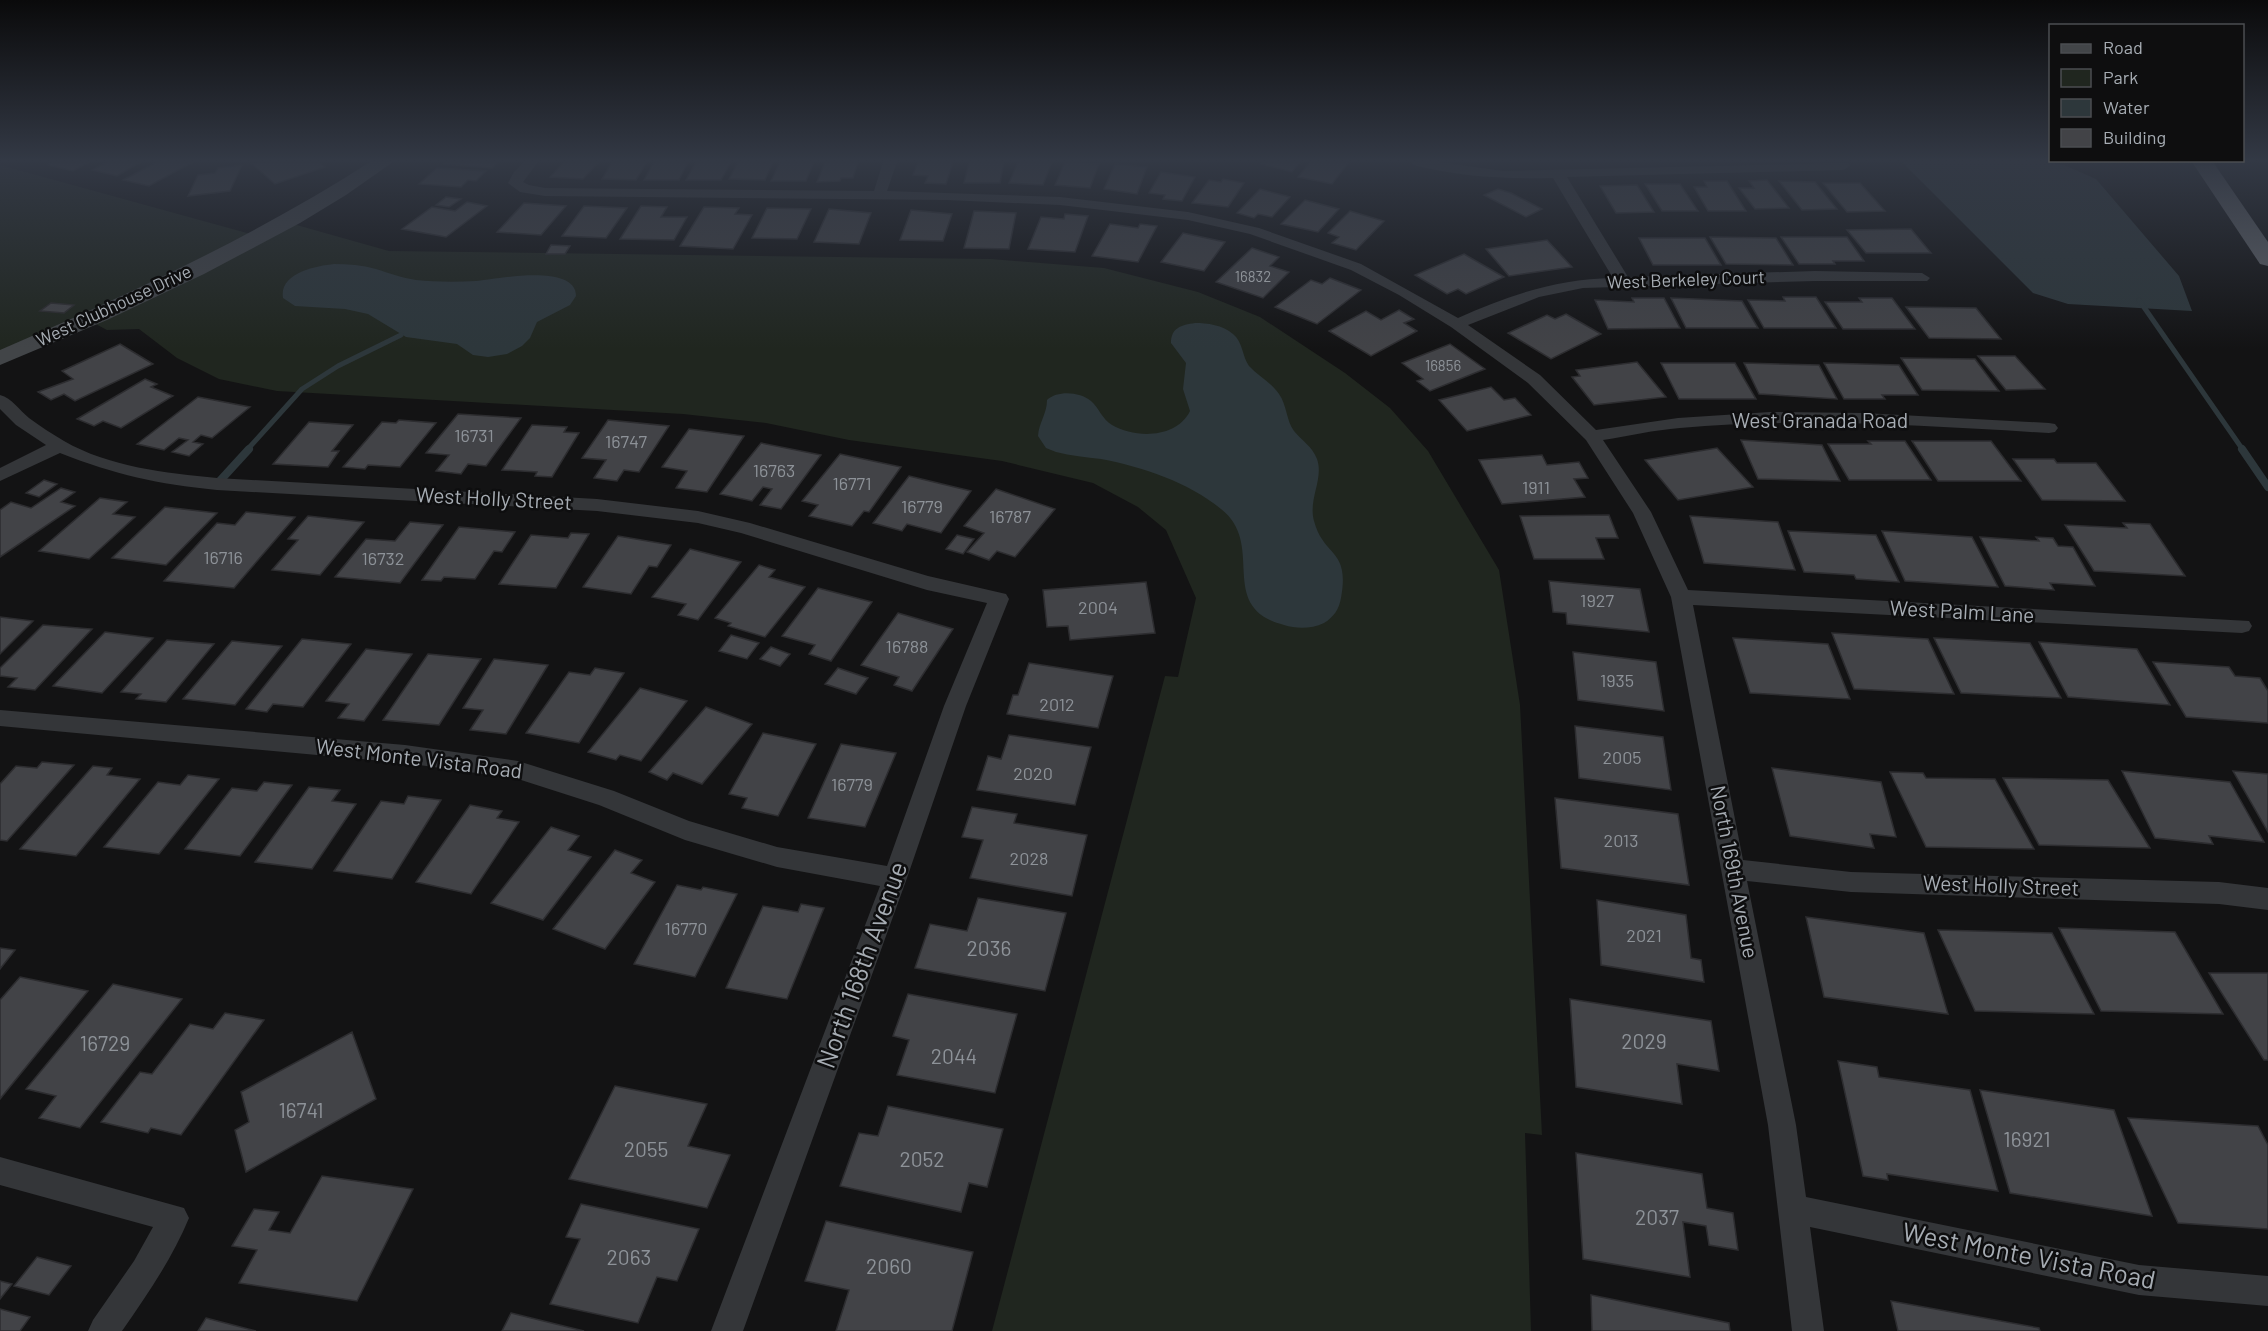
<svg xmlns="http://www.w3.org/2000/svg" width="2268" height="1331" viewBox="0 0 2268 1331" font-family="Barlow,sans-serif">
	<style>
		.green { fill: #20261f }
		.water { fill: #2d373b }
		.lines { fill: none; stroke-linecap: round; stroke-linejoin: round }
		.stream-far1 { stroke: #2d373b; stroke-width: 5 }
		.stream { stroke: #2d373b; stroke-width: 8 }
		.building { fill: #424347; stroke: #2d2d30; stroke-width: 1.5 }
		.street { fill: #343639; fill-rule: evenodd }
		.secondary { fill: #424548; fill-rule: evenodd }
		.highway { fill: #616469; fill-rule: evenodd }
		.labels { text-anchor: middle; stroke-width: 5; stroke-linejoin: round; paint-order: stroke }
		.far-number-label { font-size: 15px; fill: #8d9298 }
		.far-street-label { font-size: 18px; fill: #a6acb3; stroke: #0e0e0f }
		.number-label { font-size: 18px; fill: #8d9298 }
		.street-label { font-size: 21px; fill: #a6acb3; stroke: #0e0e0f }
		.near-number-label { font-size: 21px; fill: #8d9298 }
		.near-street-label { font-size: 26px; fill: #a6acb3; stroke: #0e0e0f }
	</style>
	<rect width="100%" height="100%" fill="#131314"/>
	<path class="green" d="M0 165 247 233 261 235 286 222 389 251 991 259 1104 268 1198 292 1260 317 1345 373 1390 408 1428 451 1499 570 1520 705 1542 1135 1525 1133 1531 1331H992L1165 676 1178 677 1196 598 1166 530 1138 507 1093 483 1002 461 849 440 766 423 683 414 277 391 219 379 177 358 139 329 107 330 88 320 0 358Z"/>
	<path class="water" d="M1902 162H2044L2064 165 2096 179 2179 276 2192 311 2068 304 2033 293Z
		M334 264C348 264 362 265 376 269 389 273 402 278 416 280 435 282 456 282 476 281 496 279 576 263 576 296L570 305 537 322 530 338 522 346 507 354 488 357 473 355 457 344 406 337 368 314 345 309 295 306 283 298C279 273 316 266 334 264Z
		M1195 323C1207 323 1223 325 1233 334 1243 342 1242 356 1249 366 1258 376 1271 382 1279 394 1287 405 1286 420 1294 431 1302 441 1312 446 1317 459 1324 479 1308 499 1314 521 1324 558 1350 548 1341 598 1339 609 1334 617 1324 623 1311 629 1297 629 1284 625 1215 607 1267 545 1221 509 1188 482 1143 467 1101 459 1086 457 1071 456 1056 452L1046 448 1038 436C1039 422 1047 414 1047 400 1058 390 1080 392 1091 401 1099 408 1102 419 1112 425 1136 439 1177 438 1190 411L1183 389 1186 363 1171 343C1171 328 1181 325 1195 323Z"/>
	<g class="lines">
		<path class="stream-far1" d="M2139 300 2243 450
			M247 450 302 389 338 366 401 335"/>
		<path class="stream" d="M2242 449 2268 487
			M217 484 249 449"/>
	</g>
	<path class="building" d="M52 162H89L73 171 48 165Z
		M107 162H141L117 176 92 170Z
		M157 162H193L149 186 123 180Z
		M319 162 325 167 275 184 251 163Z
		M445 162H498L492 168 444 164Z
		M564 162H599L583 179 550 177Z
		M612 162H647L636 180 602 179Z
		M654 162H688L679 180H644Z
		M696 162H731L721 180H686Z
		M738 162H773L765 180 729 179Z
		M780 162H814L806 181H771Z
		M825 162H858L853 178H841L840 181 817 182Z
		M918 162H953L946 184 925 183 928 176 913 175Z
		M969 162H1004L1000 183H964Z
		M1018 162H1052L1043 185 1009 183Z
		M1065 162 1099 164 1090 188 1055 185Z
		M1262 162H1300L1292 172 1261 164Z
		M1310 162H1349L1332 184 1298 177Z
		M1115 164 1147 167 1137 194 1104 189Z
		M242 165 230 191 188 196 198 175 215 173 218 168Z
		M437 168 486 171 476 181 468 180 461 187 419 184Z
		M1161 172 1195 177 1182 201 1163 199 1165 195 1149 193Z
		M1223 179 1244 183 1228 207 1192 203 1209 180 1221 182Z
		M1767 180 1789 208 1755 209 1739 188H1754L1749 181Z
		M1704 181H1727L1746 211H1708L1694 187H1707Z
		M1779 181 1815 182 1837 209 1802 210Z
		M1823 183H1860L1885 211 1847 212Z
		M1645 184H1680L1698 211H1662Z
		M1637 185 1654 212 1616 213 1600 186Z
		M1260 189 1290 197 1272 217 1258 214 1254 218 1237 213Z
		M1498 189 1511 193 1542 209 1526 217 1484 195Z
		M446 197 461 199 449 207 436 205Z
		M1305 200 1339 209 1318 232 1281 224Z
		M467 202 487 206 446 237 402 229 432 207 455 211Z
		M524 203 566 206 541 235 497 232Z
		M584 206 627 208 606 238 562 236Z
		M641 206 667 207 661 217H687L674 240 620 239Z
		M704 207 739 208 735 214 752 215 733 249 680 246Z
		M767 208 811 209 797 239 752 238Z
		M829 209 871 213 859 244 814 242Z
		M911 210 952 214 943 241 900 240Z
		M974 211 1016 213 1009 249 964 248Z
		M1350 211 1384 221 1356 250 1332 243 1339 237 1328 233Z
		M1065 214 1088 216 1075 252 1028 249 1041 217 1064 219Z
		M1110 224 1138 228 1140 224 1157 226 1138 262 1092 256Z
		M1911 229 1931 253H1866L1847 230Z
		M1183 233 1225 242 1204 271 1161 262Z
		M1710 237 1776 238 1793 265 1726 264Z
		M1781 237H1847L1864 261H1833L1835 264H1799Z
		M1639 238H1705L1721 265H1653Z
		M1547 240 1572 267 1509 276 1486 249Z
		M551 245 570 246 565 254H546Z
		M1252 248 1279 257 1270 266 1289 272 1263 298 1216 282Z
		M1464 254 1504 277 1466 294 1458 289 1447 294 1415 275Z
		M1330 278 1361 290 1317 324 1275 307 1311 280 1322 284Z
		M1783 297H1816L1836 328H1764L1748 300 1785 301Z
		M1632 298H1664L1680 328 1608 329 1595 300 1634 302Z
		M1671 298 1742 301 1758 328H1686Z
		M1859 298H1892L1915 329H1843L1825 302H1862Z
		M51 303 74 305 64 313 40 311Z
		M1906 307 1976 308 2001 339 1929 338Z
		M1399 310 1414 319 1404 323 1417 331 1371 356 1329 331 1366 311 1381 320Z
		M1566 314 1601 334 1551 359 1508 333 1547 315 1555 319Z
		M120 344 153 364 75 401 64 394 51 400 38 392 73 379 62 371Z
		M1450 344 1485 369 1430 391 1417 381 1423 379 1402 363Z
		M1978 356H2015L2045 389 2006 390Z
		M1901 358 1975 359 1999 391 1922 390Z
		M1637 362 1666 397 1594 405 1572 377 1580 376 1576 370Z
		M1661 363H1735L1756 399H1679Z
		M1744 363 1819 365 1837 399 1759 394Z
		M1824 363 1899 365 1918 395H1882L1885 399H1844Z
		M145 379 157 384 151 387 173 396 121 428 103 421 94 426 77 419Z
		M1491 387 1504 400 1515 398 1531 415 1467 431 1439 400Z
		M198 397 250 407 212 438 201 435 193 442 203 444 189 456 172 452 188 440 179 438 164 450 137 444Z
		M458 414 521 418 486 466 468 464 461 474 436 471 449 455 426 453Z
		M399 420 436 423 400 467 368 465 365 469 343 467 382 422 396 423Z
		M608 420 669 426 639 472 624 470 617 481 594 478 606 460 582 458Z
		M309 422 353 425 332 451H339L328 467 273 464Z
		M532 425 567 427 564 432 579 433 552 477 535 476 537 472 502 470Z
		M689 429 744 436 707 492 676 488 687 471 662 467Z
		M1741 440 1822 445 1840 481 1758 479Z
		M1868 441H1905L1931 480H1849L1828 444H1871Z
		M1912 441H1991L2021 481H1938Z
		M761 443 821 455 781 509 760 505 772 489 763 487 752 501 720 494Z
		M1717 448 1753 487 1678 500 1645 460Z
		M840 454 901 467 869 512 864 511 852 526 809 516 818 505 802 501Z
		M1542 455 1547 465 1579 462 1588 478 1574 479 1585 497 1502 504 1479 460Z
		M2013 459H2054L2057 463H2096L2125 501 2042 500Z
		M909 476 971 491 941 533 907 524 902 531 873 523Z
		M44 480 57 484 39 497 26 493Z
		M61 488 75 492 61 502 75 506 0 557V510L11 502 31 508Z
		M996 489 1055 509 1015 557 997 551 989 560 967 552 984 533 964 526Z
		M100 498 127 502 113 514 135 517 89 559 39 551Z
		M165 507 217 513 166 565 112 558Z
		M246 512 295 517 234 588 164 581 217 523 235 525Z
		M1609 515 1618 538H1596L1604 559H1534L1520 516Z
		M308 516 364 522 320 575 272 570 298 540 288 539Z
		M1690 516 1778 522 1795 570 1704 563Z
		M410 522 443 525 400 583 335 577 366 539 395 541Z
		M2123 523 2150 524 2185 576 2094 571 2065 525 2127 528Z
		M459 527 515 532 502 552 494 551 475 579 444 577 441 581 422 580Z
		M1788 531 1876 535 1899 582 1856 579 1854 575 1804 572Z
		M1882 531 1972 537 1998 587 1905 581Z
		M571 533 589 534 556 588 499 584 531 535 568 538Z
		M957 535 974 539 963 554 946 549Z
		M618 536 671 545 657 567 649 566 631 594 583 587Z
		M1980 537 2039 541 2036 537 2053 538 2058 546 2073 547 2095 586 2050 583 2054 590 2005 586Z
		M690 549 741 562 698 620 678 615 686 604 652 597Z
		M759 565 775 570 769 577 805 587 765 637 728 626 731 623 715 618Z
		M1549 581 1640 589 1649 632 1567 624 1566 613 1553 612Z
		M1146 582 1155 633 1070 640 1068 626 1047 627 1043 590Z
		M818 588 872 602 831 661 809 654 815 645 782 636Z
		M898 613 953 629 912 691 894 685 899 677 861 665Z
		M0 617 33 621 0 654Z
		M43 625 92 629 35 690 8 687 17 678 0 676V668Z
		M105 632 153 638 102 693 53 686Z
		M1832 633 1928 639 1954 694 1854 689Z
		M731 635 759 643 747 659 719 651Z
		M1733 638 1828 644 1850 699 1750 693Z
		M1934 638 2030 643 2061 698 1961 693Z
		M302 639 351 644 303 707 273 704 267 712 246 709Z
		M167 640 214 644 166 702 136 699 141 694 121 692Z
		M232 641 282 646 235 705 183 699Z
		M2039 642 2137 649 2170 705 2068 697Z
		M771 647 790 654 780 666 760 659Z
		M366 649 412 654 364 721 338 718 349 704 326 701Z
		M1573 652 1656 662 1664 711 1578 700Z
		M428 654 481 659 439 725 383 720Z
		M494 659 548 665 506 734 470 730 483 710 463 708Z
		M2153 662 2229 667 2235 676 2260 678 2268 691V723L2186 717Z
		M1029 663 1113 676 1098 728 1007 714 1013 695H1018Z
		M595 668 624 673 579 743 526 733 569 672 590 675Z
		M838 668 868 678 856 694 825 684Z
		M640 688 687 701 641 761 620 755 616 760 588 752Z
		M706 707 752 724 702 784 673 773 667 780 649 772Z
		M1575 726 1663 737 1671 790 1579 778Z
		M763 733 816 744 778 816 742 808 747 798 729 794Z
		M1009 735 1091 747 1075 805 977 790 988 756 1001 759Z
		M841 744 896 753 865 827 808 818Z
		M42 762 74 765 7 841 0 840V784L16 766 37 768Z
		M93 766 112 768 107 775 140 779 76 856 20 849Z
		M1772 768 1881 782 1896 837 1870 834 1874 848 1790 836Z
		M2122 771 2230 782 2264 842 2209 836 2213 844 2155 838Z
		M2233 771 2268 774V832Z
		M1890 772 1923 773 1926 778 1995 779 2034 849 1926 847Z
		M188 775 219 779 159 854 104 847 158 782 180 785Z
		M2003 778 2108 780 2150 848 2039 845Z
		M264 782 292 785 240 856 185 849 232 788 257 791Z
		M309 787 340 790 332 801 356 804 312 869 255 862Z
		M408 796 441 800 392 879 334 871 381 801 404 804Z
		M1555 798 1678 814 1689 885 1561 868Z
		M470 805 502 811 497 818 519 822 471 894 416 882Z
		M972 807 1017 814 1014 823 1087 835 1072 896 970 878 983 840 962 837Z
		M551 827 579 836 568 850 591 857 543 920 491 903Z
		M615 850 642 860 631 873 655 882 605 949 553 929Z
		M677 885 701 890 703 887 737 894 695 977 634 964Z
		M978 898 1066 913 1045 991 915 968 930 924 967 931Z
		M1597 900 1686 915 1691 958 1701 960 1704 982 1601 965Z
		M801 904 824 908 787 999 726 988 763 906 798 912Z
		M1806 917 1924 933 1948 1014 1824 997Z
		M2059 928 2175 932 2223 1014 2101 1011Z
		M1938 930 2052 933 2094 1014 1975 1011Z
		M0 948 15 950 0 969Z
		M2209 973H2268V1060H2264Z
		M20 977 88 991 0 1099V1000Z
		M113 984 182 999 80 1128 39 1118 56 1096 26 1089Z
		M908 994 1017 1014 995 1093 897 1075 909 1040 893 1036Z
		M1570 999 1711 1021 1719 1071 1677 1064 1682 1104 1576 1087Z
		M225 1013 264 1020 181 1135 151 1128 148 1133 101 1122 140 1072 152 1074 190 1024 213 1029Z
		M352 1032 376 1099 246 1172 235 1130 249 1122 241 1092Z
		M1838 1061 1877 1067 1879 1077 1970 1090 1998 1191 1887 1174 1888 1180 1863 1176Z
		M615 1086 707 1104 688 1146 730 1155 707 1208 569 1179Z
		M1980 1090 2114 1110 2152 1216 2010 1193Z
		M888 1106 1003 1129 987 1187 969 1183 961 1212 840 1186 859 1133 878 1136Z
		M2128 1118 2258 1126 2268 1145V1229L2178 1223Z
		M1576 1153 1702 1174 1707 1208 1733 1213 1738 1250 1709 1245 1706 1226 1683 1222 1690 1277 1583 1259Z
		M322 1176 413 1189 357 1301 239 1283 257 1250 232 1246 254 1209 279 1212 269 1230 290 1233Z
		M581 1204 699 1229 677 1281 657 1277 638 1323 550 1304 580 1239 566 1237Z
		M826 1221 973 1252 952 1331H836L849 1290 805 1281Z
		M37 1257 71 1266 49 1295 14 1286Z
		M0 1281 12 1284 0 1299Z
		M1591 1295 1729 1323 1730 1331H1592Z
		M1891 1301 2039 1328 2040 1331H1898Z
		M0 1309 30 1317 20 1331H0Z
		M511 1313 584 1331H502Z
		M206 1318 256 1331H198Z"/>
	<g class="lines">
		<path class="street" d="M524 162H538L523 182 529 185 545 188 874 191 883 162H897L887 191 1060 197 1188 212 1259 228 1361 264 1458 318C1509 295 1557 279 1613 278L1553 178C1505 179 1460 177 1413 165L1412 162H1439L1503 171 1848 163 1850 166 1843 170 1567 177 1628 277 1815 271 1922 273 1930 278 1927 281H1815L1583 288 1539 297 1468 325 1540 375 1596 430 1678 418 1770 412 1864 413 2049 423 2055 424 2058 428 2055 432 2049 433C1926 426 1803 417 1680 428 1654 430 1629 436 1603 440L1651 512 1688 590 2249 621 2252 626 2249 631 2242 633 1693 605 1743 860 1851 872 2219 882 2268 888V910L2219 904 1851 892 1747 881 1796 1125 1806 1197 2139 1265 2268 1276V1306L2139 1295 1810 1227 1824 1331H1792L1768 1125 1671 597 1633 513 1586 440 1528 383 1451 327 1399 295 1351 270 1250 234 1188 220 1060 205 947 200 545 196 520 192 508 183 514 172Z
			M0 395C12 398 19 410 29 418 40 426 52 434 64 441 109 467 166 473 217 478L597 499 698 511 750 523 928 576 1006 594 1009 599 966 706 907 878 743 1331H711L880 886 777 867 685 840 599 805 518 779 405 763 0 726V710L405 745 518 761 614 791 689 821 777 847 887 866 944 706 987 603 927 590 741 533 698 523 597 511 217 490C157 484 116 475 60 453L0 481V468L46 445 16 425 0 409Z
			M0 1157 184 1208 189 1218C172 1259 147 1295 122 1331H88L93 1320 134 1261 153 1227 0 1185Z"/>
		<path class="secondary" d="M370 162H393L346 195 300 223 204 274 107 320 0 365V350C128 295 253 237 370 162Z"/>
		<path class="highway" d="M2192 162H2213L2268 242V266L2260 264Z"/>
	</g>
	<linearGradient id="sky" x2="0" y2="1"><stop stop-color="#0a0a0b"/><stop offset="0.46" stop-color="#333945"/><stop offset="1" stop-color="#333945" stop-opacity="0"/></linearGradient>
	<rect width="2268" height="349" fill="url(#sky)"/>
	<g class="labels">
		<g class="far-number-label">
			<text x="1253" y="282">16832</text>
			<text x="1443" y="371">16856</text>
		</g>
		<g class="far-street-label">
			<text transform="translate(1686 280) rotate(-2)" y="6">West Berkeley Court</text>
			<text transform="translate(114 306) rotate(-25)" y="6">West Clubhouse Drive</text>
		</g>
		<g class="number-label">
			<text x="474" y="442">16731</text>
			<text x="626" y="448">16747</text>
			<text x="774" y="477">16763</text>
			<text x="852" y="490">16771</text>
			<text x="1536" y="494">1911</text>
			<text x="922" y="513">16779</text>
			<text x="1010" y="523">16787</text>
			<text x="223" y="564">16716</text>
			<text x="383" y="565">16732</text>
			<text x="1597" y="607">1927</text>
			<text x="1098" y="614">2004</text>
			<text x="907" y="653">16788</text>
			<text x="1617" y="687">1935</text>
			<text x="1057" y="711">2012</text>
			<text x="1622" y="764">2005</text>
			<text x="1033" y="780">2020</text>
			<text x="852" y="791">16779</text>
			<text x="1621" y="847">2013</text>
			<text x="1029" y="865">2028</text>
			<text x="686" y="935">16770</text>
			<text x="1644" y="942">2021</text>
		</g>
		<g class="street-label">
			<text x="1820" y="428">West Granada Road</text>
			<text transform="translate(494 499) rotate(3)" y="7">West Holly Street</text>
			<text transform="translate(1962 612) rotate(3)" y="7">West Palm Lane</text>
			<text transform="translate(419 759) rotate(7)" y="7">West Monte Vista Road</text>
			<text transform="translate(1734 872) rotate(79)" y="7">North 169th Avenue</text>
			<text transform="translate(2001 886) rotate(2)" y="7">West Holly Street</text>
		</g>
		<g class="near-number-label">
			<text x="989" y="956">2036</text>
			<text x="1644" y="1049">2029</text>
			<text x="105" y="1051">16729</text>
			<text x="954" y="1064">2044</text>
			<text x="301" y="1118">16741</text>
			<text x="2027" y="1147">16921</text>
			<text x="646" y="1157">2055</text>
			<text x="922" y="1167">2052</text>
			<text x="1657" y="1225">2037</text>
			<text x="629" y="1265">2063</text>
			<text x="889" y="1274">2060</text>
		</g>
		<g class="near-street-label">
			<text transform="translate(862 965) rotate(-70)" y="9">North 168th Avenue</text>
			<text transform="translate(2029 1256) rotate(11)" y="9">West Monte Vista Road</text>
		</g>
	</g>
	<rect x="2049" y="24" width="195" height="138" fill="#0e0e0f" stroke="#4b4d51" stroke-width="1.5"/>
	<rect x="2061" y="44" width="30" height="9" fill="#424548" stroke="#4b4d51" stroke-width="1.5"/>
	<text x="2103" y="54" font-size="18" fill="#a6acb3">Road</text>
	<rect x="2061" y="69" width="30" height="18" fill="#20261f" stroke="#4b4d51" stroke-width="1.5"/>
	<text x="2103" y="84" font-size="18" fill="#a6acb3">Park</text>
	<rect x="2061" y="99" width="30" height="18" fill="#2d373b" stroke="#4b4d51" stroke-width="1.5"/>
	<text x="2103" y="114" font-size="18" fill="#a6acb3">Water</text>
	<rect x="2061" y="129" width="30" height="18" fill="#424347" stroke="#4b4d51" stroke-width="1.5"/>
	<text x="2103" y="144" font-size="18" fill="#a6acb3">Building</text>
</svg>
